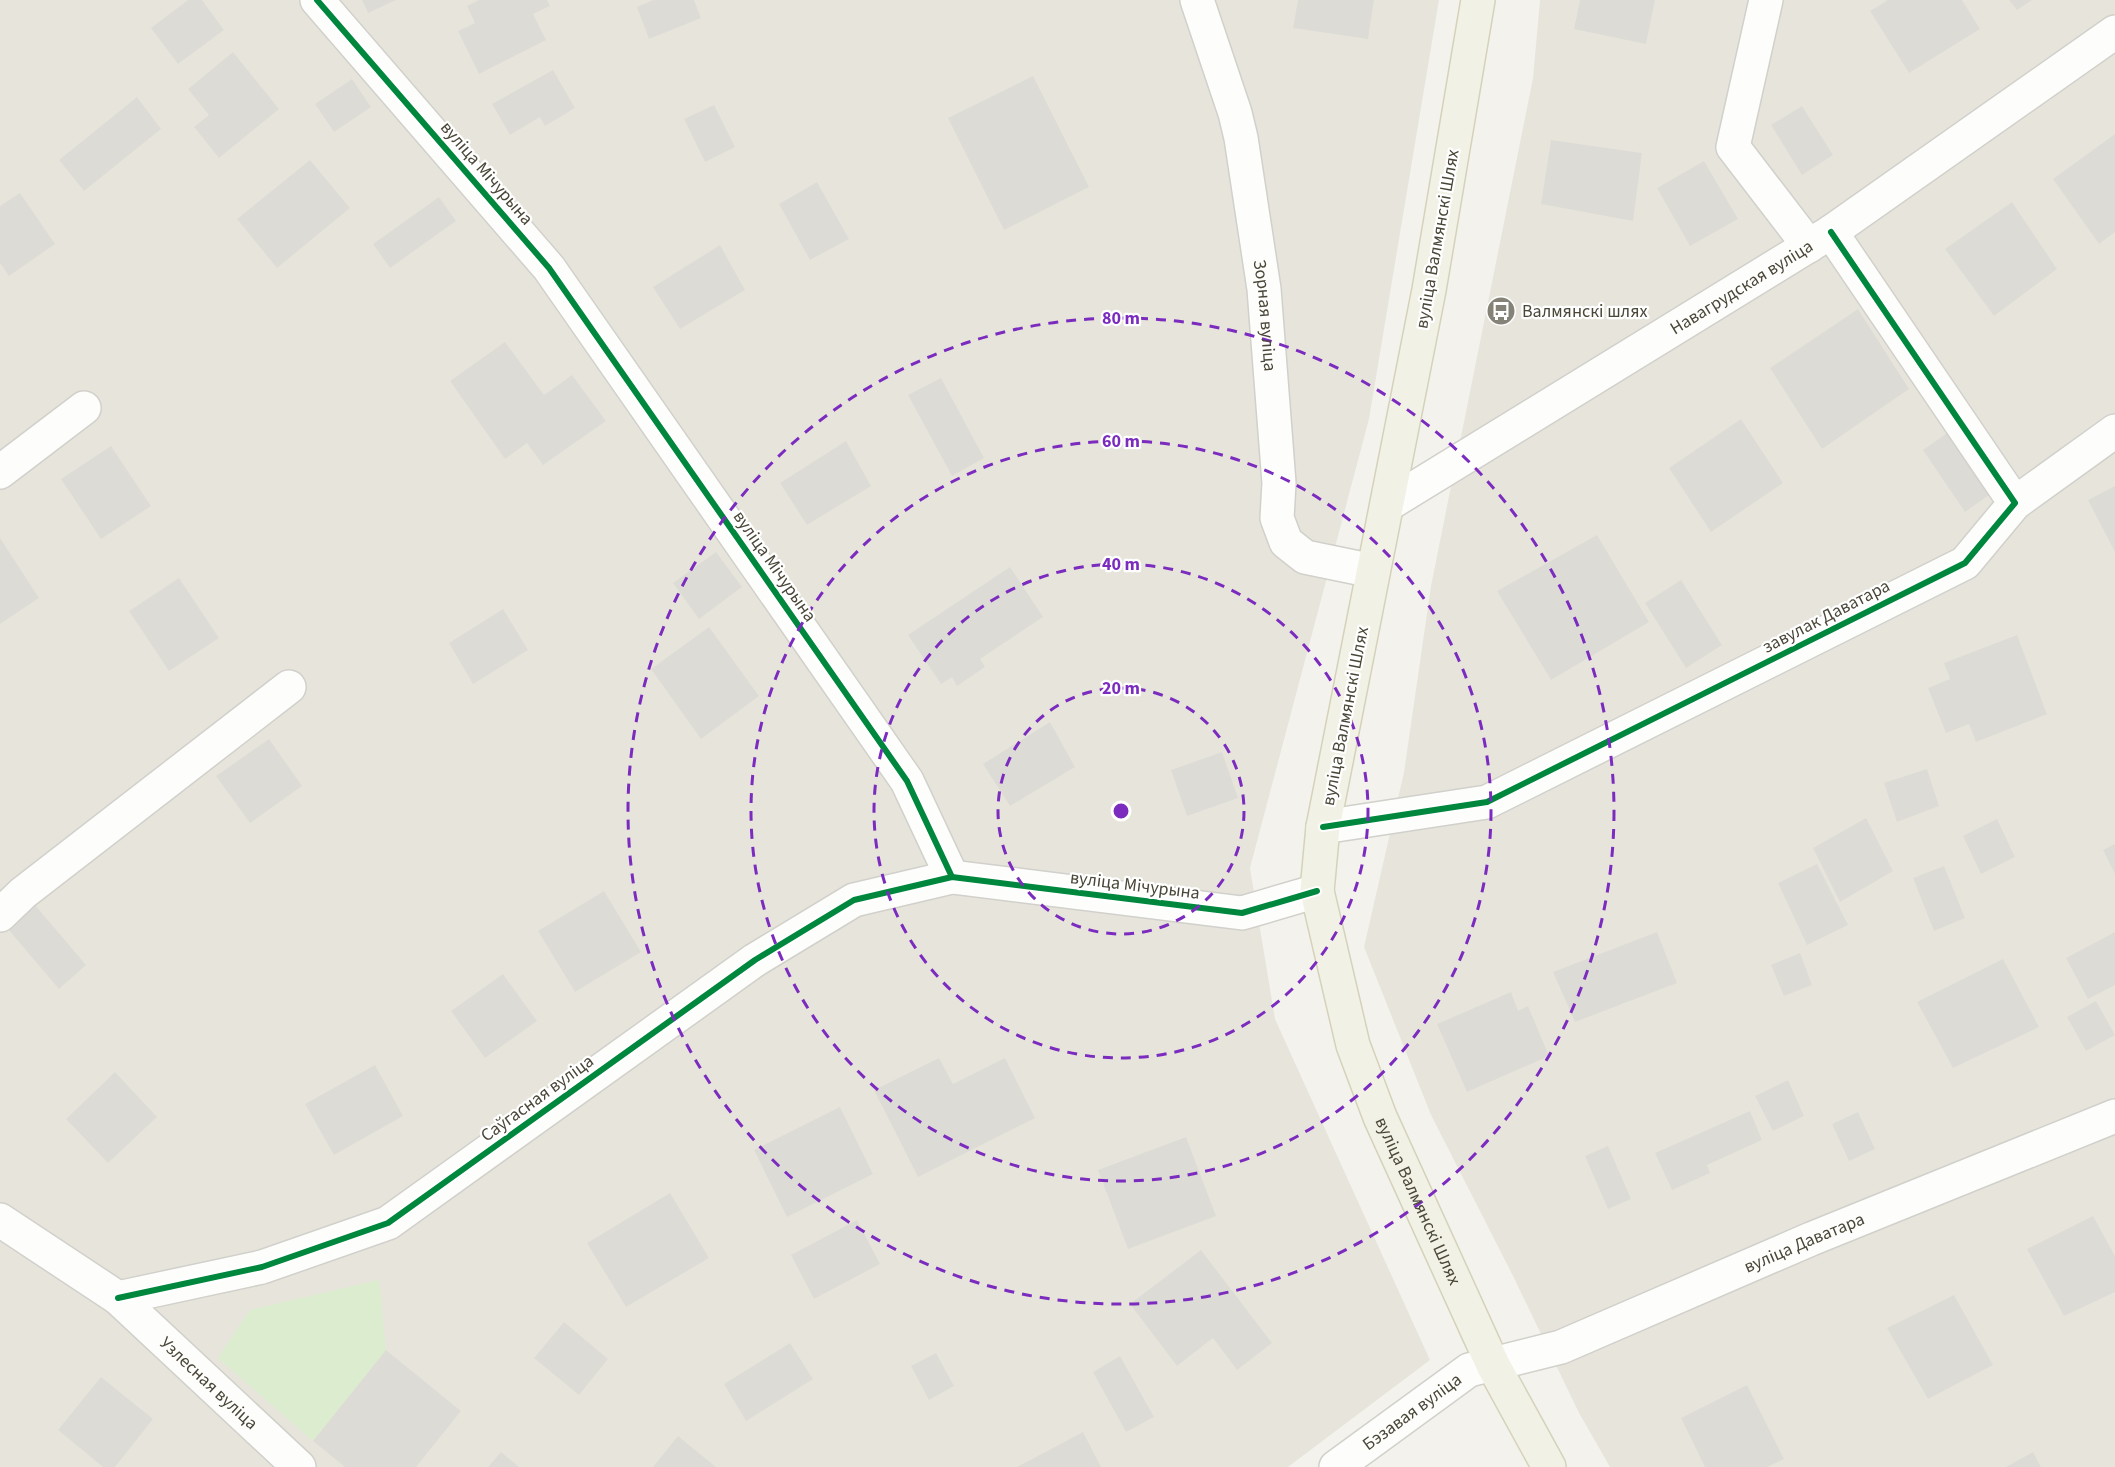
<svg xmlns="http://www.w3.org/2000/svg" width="2115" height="1467" viewBox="0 0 2115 1467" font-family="'Source Sans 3',sans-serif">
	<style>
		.residential { fill: #e7e5db }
		.green { fill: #dbedce }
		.building { fill: #dddbd5 }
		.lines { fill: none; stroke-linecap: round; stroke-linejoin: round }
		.minor-casing { stroke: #d1d0cb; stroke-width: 36 }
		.major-casing { stroke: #d5d2ba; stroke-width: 36 }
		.minor { stroke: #fdfdfc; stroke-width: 33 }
		.major { stroke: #f2f1e5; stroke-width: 33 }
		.cycleway-casing { stroke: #fff; stroke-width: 10 }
		.cycleway { stroke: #00873e; stroke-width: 6 }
		.ring { fill: none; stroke: #7b2cbf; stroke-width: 3; stroke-dasharray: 10 8 }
		.labels { text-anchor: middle; stroke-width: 4.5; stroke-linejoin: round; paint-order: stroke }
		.street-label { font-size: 18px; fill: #4a4738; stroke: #fff }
		.poi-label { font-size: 18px; fill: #4a4738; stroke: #fff; text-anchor: start }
		.centre { fill: #7b2cbf; stroke: #fff; stroke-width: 3 }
		.ring-label { font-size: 18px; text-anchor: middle; font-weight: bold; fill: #7b2cbf; stroke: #fff; stroke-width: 4.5; stroke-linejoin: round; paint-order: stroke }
	</style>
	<rect width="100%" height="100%" fill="#f3f2ed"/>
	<path class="residential" d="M0 0H1439L1369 419 1250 868 1275 1019 1430 1360 1288 1467H0Z
		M1540 0H2115V1467H1610L1579 1413 1513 1276 1431 1115 1364 947 1404 772 1431 586 1533 78Z"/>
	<path class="green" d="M379 1280 386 1350 313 1441 218 1358 250 1310Z"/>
	<path class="building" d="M188 0H202L224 30 178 64 151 28Z
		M362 0H396L368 13Z
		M479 0H547L550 6 533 14 546 40 479 74 458 31 475 23 467 6Z
		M694 0 701 18 649 39 637 7 653 0Z
		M1298 0H1374L1368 39 1293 28Z
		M1580 0H1655L1646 44 1574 29Z
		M1888 0H1962L1980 29 1909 73 1870 11Z
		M2009 0H2032L2017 10Z
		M233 52 279 109 219 158 194 127 209 115 188 89Z
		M553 70 575 108 545 126 540 117 510 135 492 104Z
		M1033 76 1089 187 1004 230 948 118Z
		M352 79 371 107 334 132 315 104Z
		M137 97 161 129 84 191 59 160Z
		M714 105 735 147 705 162 684 119Z
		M1802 106 1833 155 1802 175 1771 125Z
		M2115 134V232L2099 244 2053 179Z
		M1551 140 1642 153 1633 221 1541 204Z
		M310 160 350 208 277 268 237 219Z
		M1704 161 1738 219 1690 246 1657 188Z
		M817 182 849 239 810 260 779 204Z
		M20 193 55 244 9 276 0 263V206Z
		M439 197 456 221 390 268 373 244Z
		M2012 202 2057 269 1994 316 1945 249Z
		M720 245 745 290 680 329 653 287Z
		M1858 309 1909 389 1822 449 1770 368Z
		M505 342 544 395 572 375 606 421 543 465 527 443 505 459 450 381Z
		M941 378 984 458 952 476 908 395Z
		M1741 419 1783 483 1711 532 1669 468Z
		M1950 431 1992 493 1965 512 1923 450Z
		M846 441 871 486 807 525 780 483Z
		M111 446 151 506 101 539 61 479Z
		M2115 486V552L2088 500Z
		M1597 535 1649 622 1551 680 1497 591Z
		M0 538 39 598 0 624Z
		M716 552 742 587 699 619 673 583Z
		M1010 567 1043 617 980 659 985 667 957 686 952 677 941 684 908 635Z
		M179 578 219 638 169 671 129 611Z
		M1681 580 1722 645 1686 668 1645 603Z
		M503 609 528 650 473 684 449 643Z
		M709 627 759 696 701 739 651 669Z
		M2017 635 2047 714 1976 742 1969 724 1946 733 1928 688 1950 679 1944 663Z
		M1050 722 1075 767 1010 806 983 764Z
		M269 739 302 786 250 823 216 776Z
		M1222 752 1238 798 1187 816 1171 770Z
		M1927 769 1939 806 1897 822 1884 783Z
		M1866 818 1893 871 1840 902 1813 848Z
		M1997 819 2015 857 1981 874 1963 836Z
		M2115 844V874L2103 850Z
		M1817 864 1848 925 1807 945 1778 883Z
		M1944 866 1965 918 1934 931 1913 878Z
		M604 891 641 952 575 992 538 931Z
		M35 905 86 965 59 989 7 928Z
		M1657 932 1677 983 1575 1022 1553 972Z
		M2115 932V985L2088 999 2066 958Z
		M1800 953 1812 985 1784 996 1771 965Z
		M2003 959 2039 1027 1953 1068 1917 1002Z
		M503 974 537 1021 485 1058 451 1011Z
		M1511 992 1518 1011 1528 1006 1549 1056 1467 1092 1437 1024Z
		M2096 1001 2115 1035 2086 1051 2067 1017Z
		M939 1058 953 1084 1005 1058 1035 1118 918 1177 874 1090Z
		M375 1065 403 1116 334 1155 305 1104Z
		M115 1072 157 1117 108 1163 66 1119Z
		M1788 1080 1804 1116 1773 1131 1755 1096Z
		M840 1107 873 1174 787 1217 754 1150Z
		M1750 1111 1762 1140 1707 1165 1710 1173 1672 1190 1655 1153Z
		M1858 1112 1875 1149 1849 1161 1832 1124Z
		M1186 1137 1216 1216 1128 1249 1098 1170Z
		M1608 1146 1631 1199 1608 1209 1585 1156Z
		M670 1193 709 1258 626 1307 587 1243Z
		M2093 1216 2115 1256V1292L2064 1316 2027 1249Z
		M857 1220 880 1264 814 1299 791 1255Z
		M1201 1250 1272 1343 1237 1370 1213 1338 1177 1366 1130 1304Z
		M1954 1295 1993 1365 1928 1399 1887 1328Z
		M564 1322 608 1359 579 1395 534 1358Z
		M790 1343 813 1379 746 1421 724 1384Z
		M386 1350 461 1411 416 1467H345L313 1441Z
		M936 1353 954 1386 929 1400 911 1366Z
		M1120 1356 1154 1417 1126 1432 1093 1372Z
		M101 1377 153 1419 115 1467H103L58 1430Z
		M1747 1385 1784 1459 1767 1467H1705L1681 1418Z
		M1083 1432 1101 1467H1017Z
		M678 1436 716 1467H653Z
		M501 1452 519 1467H488Z
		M2033 1452 2041 1467H2006Z"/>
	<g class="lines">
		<g class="minor-casing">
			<g id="minor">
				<path d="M317 0 549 268 907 781 952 877"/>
				<path id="s1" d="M1197 0 1235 113 1241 138 1264 289 1279 483 1277 518 1286 542 1305 557 1373 571"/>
				<path d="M1766 0 1733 147 1809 246"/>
				<path d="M0 472 84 408"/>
				<path d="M2015 503 2115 431"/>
				<path id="s2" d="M1387 505 1831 232 2115 32"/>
				<path d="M1323 827 1487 802 1965 563 2015 503 1831 232"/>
				<path d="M0 915 23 893 289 687"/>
				<path id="s3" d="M0 1220 118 1298 299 1467"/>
				<path d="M118 1298 262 1267 388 1223 755 960 854 900 952 877 1242 913 1317 891"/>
				<path id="s4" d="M1336 1467 1469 1370 1561 1347 1811 1239 2115 1116"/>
			</g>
		</g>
		<g class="major-casing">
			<g id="major">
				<path id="s5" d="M1478 0 1429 290 1323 827 1317 891 1353 1045 1380 1117 1493 1365 1549 1467"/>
			</g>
		</g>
		<use href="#minor" class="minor"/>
		<use href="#major" class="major"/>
		<g class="cycleway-casing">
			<path id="cycleway" d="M317 0 549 268 907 781 952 877
				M1323 827 1487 802 1965 563 2015 503 1831 232
				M118 1298 262 1267 388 1223 755 960 854 900 952 877 1242 913 1317 891"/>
		</g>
		<use href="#cycleway" class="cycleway"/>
	</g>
	<g class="ring">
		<circle cx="1121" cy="811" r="123"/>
		<circle cx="1121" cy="811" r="247"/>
		<circle cx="1121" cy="811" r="370"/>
		<circle cx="1121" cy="811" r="493"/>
	</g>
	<defs>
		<g id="bus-disc" transform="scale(1.5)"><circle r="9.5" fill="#858377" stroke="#fff"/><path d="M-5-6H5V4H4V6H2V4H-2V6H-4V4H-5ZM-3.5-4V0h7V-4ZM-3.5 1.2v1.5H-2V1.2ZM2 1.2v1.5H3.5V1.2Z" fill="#fff"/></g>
	</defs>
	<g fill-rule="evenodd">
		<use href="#bus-disc" x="1501" y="311"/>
	</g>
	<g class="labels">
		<g class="street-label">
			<text transform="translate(487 173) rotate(49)" y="6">вуліца Мічурына</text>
			<text transform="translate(1437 239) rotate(-80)" y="6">вуліца Валмянскі Шлях</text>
			<text dy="6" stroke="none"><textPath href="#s2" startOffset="416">Навагрудская вуліца</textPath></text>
			<text dy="6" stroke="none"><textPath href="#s1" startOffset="324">Зорная вуліца</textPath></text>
			<text transform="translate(775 566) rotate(55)" y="6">вуліца Мічурына</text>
			<text transform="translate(1826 616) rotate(-27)" y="6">завулак Даватара</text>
			<text transform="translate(1345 716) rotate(-79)" y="6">вуліца Валмянскі Шлях</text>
			<text transform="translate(1135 885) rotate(7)" y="6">вуліца Мічурына</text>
			<text transform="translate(537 1098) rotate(-36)" y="6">Саўгасная вуліца</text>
			<text dy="6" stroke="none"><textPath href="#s5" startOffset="1233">вуліца Валмянскі Шлях</textPath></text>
			<text dy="6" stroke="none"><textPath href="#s4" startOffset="524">вуліца Даватара</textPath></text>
			<text dy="6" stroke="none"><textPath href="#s3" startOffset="266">Узлесная вуліца</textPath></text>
			<text dy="6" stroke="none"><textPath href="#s4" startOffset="94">Бэзавая вуліца</textPath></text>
		</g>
		<g class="poi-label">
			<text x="1522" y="317">Валмянскі шлях</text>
		</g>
	</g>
	<circle cx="1121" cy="811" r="9" class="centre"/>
	<g class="ring-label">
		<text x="1121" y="324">80 m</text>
		<text x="1121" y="447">60 m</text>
		<text x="1121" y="570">40 m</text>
		<text x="1121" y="694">20 m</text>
	</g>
</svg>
